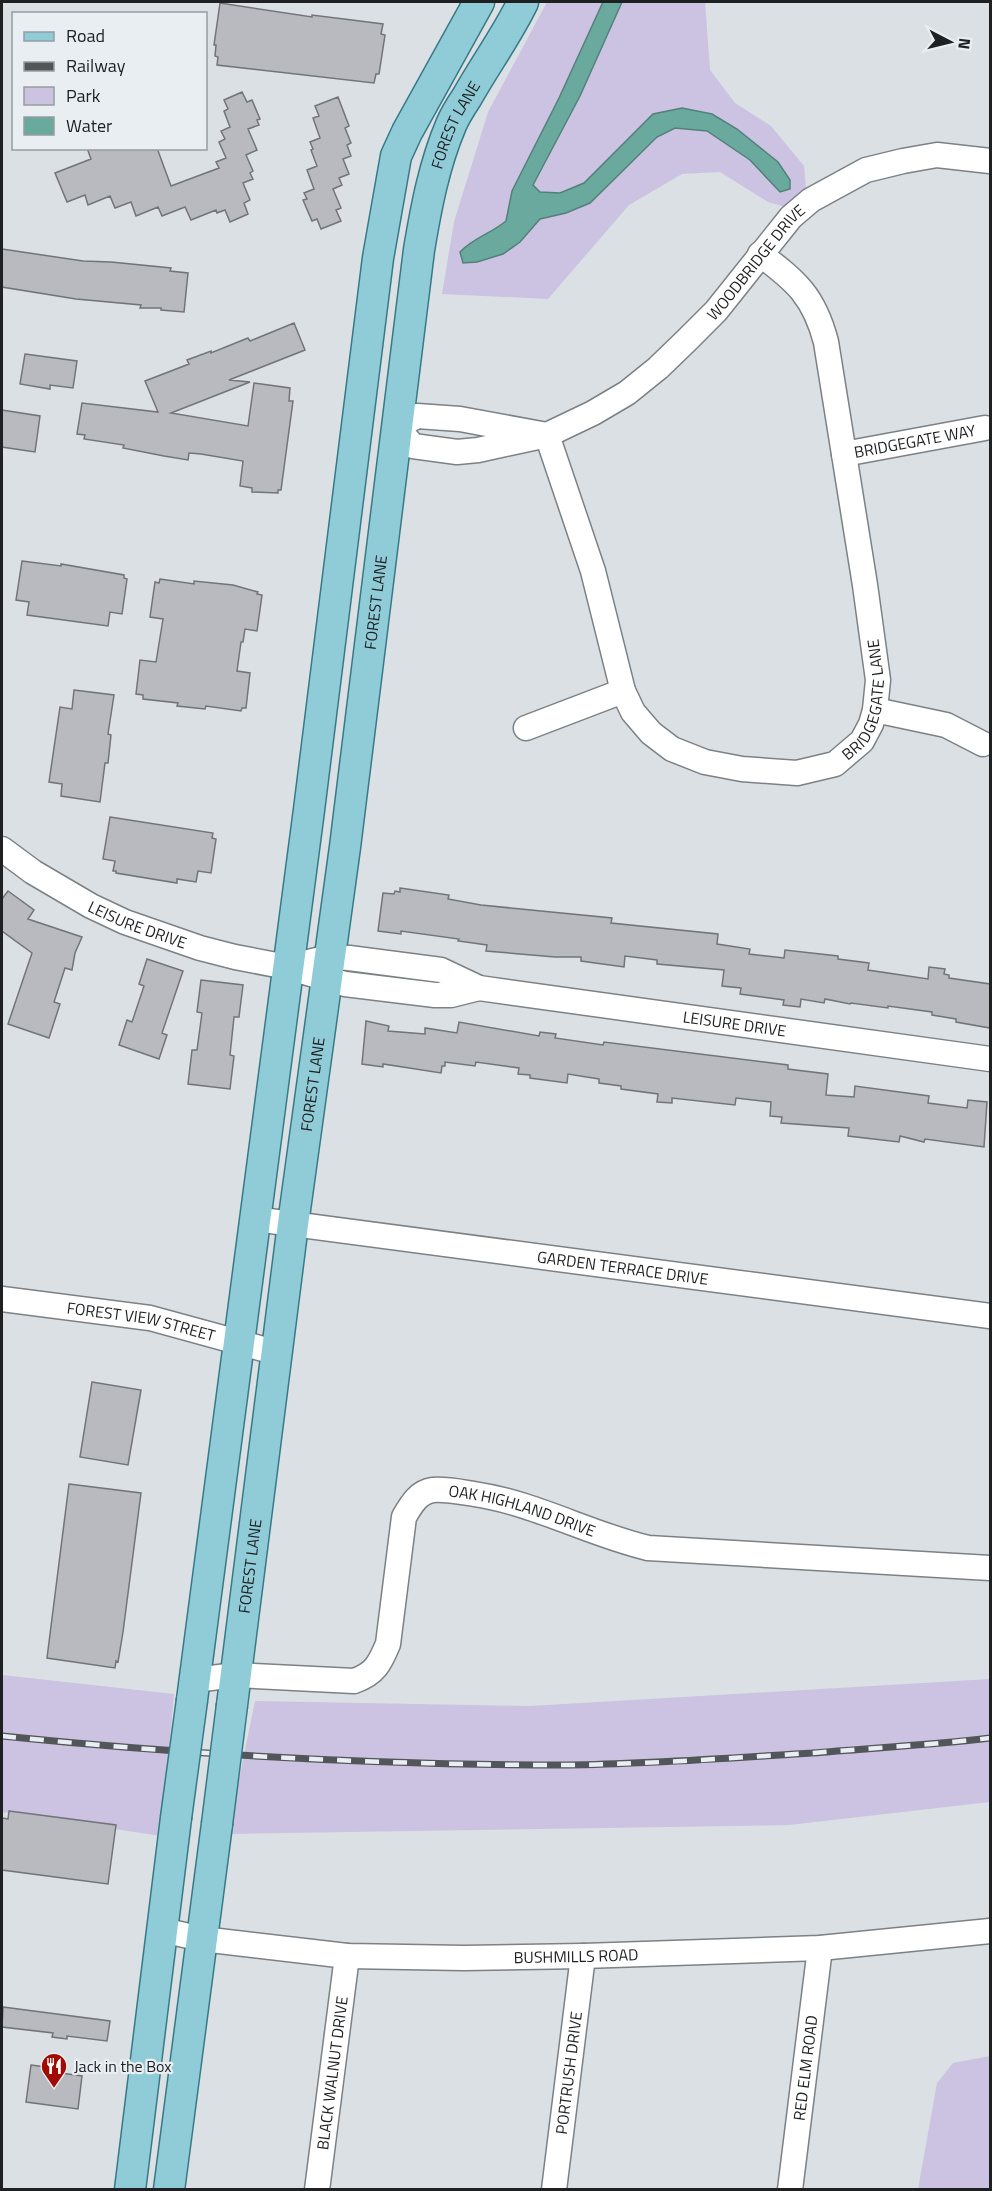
<svg xmlns="http://www.w3.org/2000/svg" width="992" height="2191" viewBox="0 0 992 2191" font-family="'Titillium Web',sans-serif">
	<style>
		.green { fill: #ccc2e1 }
		.water { fill: #6aaa9e; stroke: #538179; stroke-width: 1.5 }
		.building { fill: #b8bac0; stroke: #727479; stroke-width: 1.5 }
		.lines { fill: none; stroke-linecap: round; stroke-linejoin: round }
		.minor-casing { stroke: #7c8185; stroke-width: 27 }
		.major-casing { stroke: #377a86; stroke-width: 33 }
		.minor { stroke: #fff; stroke-width: 24 }
		.major { stroke: #8fccd7; stroke-width: 30 }
		.rail-casing { stroke: #535659; stroke-width: 7 }
		.rail { stroke: #e8eef2; stroke-width: 4.5; stroke-dasharray: 14; stroke-linecap: butt }
		.major-bridge-casing { stroke: #377a86; stroke-width: 33; stroke-linecap: butt }
		.major-bridge { stroke: #8fccd7; stroke-width: 30 }
		.labels { text-anchor: middle; stroke-width: 4.5; stroke-linejoin: round; paint-order: stroke }
		.street-label { font-size: 16px; fill: #1e2022; stroke: #e8eef2 }
		.poi-label { font-size: 16px; fill: #1e2022; stroke: #e8eef2; text-anchor: start }
	</style>
	<rect width="100%" height="100%" fill="#dbe0e5"/>
	<path class="green" d="M547 2H705L710 70 735 103 771 126 804 166 806 189 786 207 768 202 720 172 682 174 629 205 548 299 442 294 454 222 488 112Z
		M2 1675 174 1694 161 1836 2 1812Z
		M990 1679V1802L789 1825 228 1834 255 1701 530 1706Z
		M990 2056V2189H918L937 2083 953 2063Z"/>
	<path class="water" d="M603 2H622L580 96 533 185 540 192 560 193 584 183 653 114 682 108 712 114 737 129 778 162 790 180V189L780 192 750 160 707 131 675 128 657 137 590 203 566 213 540 219 520 242 503 254 477 262 463 263 460 252C473 238 492 233 506 221L512 191 559 98Z"/>
	<path class="building" d="M220 3 312 17V15L344 19 383 24 381 34 385 35 379 74H376L374 83 217 65 218 57 215 56 216 45H214Z
		M242 92 247 102 252 100 260 119 257 120 259 125 248 129 257 150 246 155 253 171 250 173 253 179 243 183 250 200 244 203 248 214 230 222 225 210 217 213 216 210 191 220 185 207 162 216 158 207 136 216 131 202 115 208 110 196 88 205 85 195 67 202 55 173 91 159 87 148H157L171 186 219 168 216 162 226 158 219 142 225 139 221 131 230 127 224 111 228 109 224 100Z
		M338 97 349 126 345 128 351 143 347 145 351 156 343 159 349 174 339 178 342 185 333 189 341 208 336 210 341 221 321 229 317 219 312 221 303 200 307 199 304 193 314 189 307 170 317 166 311 150 313 149 310 142 320 138 313 118 319 116 315 106Z
		M2 249 83 261 111 262 171 268 170 271 188 273 184 312 161 310V308H140L141 305 76 299 2 287Z
		M294 323 305 350 229 380 250 382 171 413 248 426 254 383 290 388 289 401H293L281 490H278V493L252 492V488L240 486 243 461 201 454 189 453 188 460 164 456 123 448 124 445 84 439 85 435 77 434 82 403 158 412 145 381 189 364 187 360 211 351V353L248 338 250 341Z
		M25 354 77 361 73 388 50 385V389L20 384Z
		M2 410 40 416 35 452 2 447Z
		M22 561 61 566V564L124 575V578L127 579 122 614 110 612 108 626 27 615 29 602 16 600Z
		M160 579 194 584V581L233 585 258 592 257 594 262 595 257 631 245 629 243 642H241L237 671 250 673 246 708H242L241 711 206 706 205 709 177 706 178 703 143 699V695L136 694 140 660 156 662 163 619 150 617 155 582 159 583Z
		M74 690 114 695 108 734 111 735 108 763H105L100 802 61 796 62 784 49 782 60 707 72 709Z
		M110 817 213 833 212 838 216 839 211 873 198 871 196 882 177 879V883L116 873V871H113L115 861 103 859Z
		M400 888 449 895 448 899 481 905 612 918 611 923 718 934 717 944 750 949 749 954 784 958 785 950 838 956V959L869 963 868 970 928 979 929 967 945 969 944 974 949 975V978L990 984V1028L956 1022V1019L932 1015V1012L888 1006V1008L851 1003 850 1004 825 999 824 1003 801 999 800 1007 783 1005 784 1000 740 994 741 988 722 986 724 970 657 964V960L625 956 624 967 581 961V957H555L486 951 487 945 458 941 459 939 401 931V934L378 931 383 893 394 894 395 891 400 892Z
		M8 891 34 910 28 919 82 937 75 953 72 970 65 968 54 1002 60 1004 49 1038 8 1024 32 953 2 931V899Z
		M147 959 183 971 162 1033 167 1035 159 1059 119 1045 127 1020 132 1022 144 986 139 984Z
		M201 980 243 985 239 1017H234L230 1055 234 1056 230 1089 188 1084 192 1050H197L202 1013 197 1012Z
		M366 1021 389 1026 388 1031 425 1034V1028L457 1033 459 1022 539 1036 540 1032 556 1034 555 1038 603 1045 604 1042 788 1065V1069L828 1074 826 1095 854 1097 855 1086 929 1096 928 1103 967 1108 968 1100 987 1102 984 1147 925 1139 924 1142 900 1136 899 1142 848 1136 849 1128 781 1123 782 1117 770 1116 771 1102 736 1098 735 1105 672 1098V1103L657 1102 658 1094 621 1089V1086L599 1083V1079L568 1074 567 1083 530 1078V1075L518 1074 519 1068 476 1062 475 1066 445 1062V1066H442L441 1073 383 1064V1067L362 1064Z
		M92 1382 141 1390 128 1465 80 1457Z
		M69 1484 141 1493 123 1632 118 1662 116 1661 115 1668 47 1658Z
		M9 1811 116 1825 108 1884 2 1870V1818L8 1819Z
		M3 2007 110 2021 107 2041 67 2036V2039L52 2037 53 2033 2 2027Z
		M31 2065 61 2069V2073L82 2076 78 2109 26 2102Z"/>
	<g class="lines">
		<g class="minor-casing">
			<g id="minor">
				<path id="s1" d="M547 435 593 571 623 691 633 712 651 733 672 749 705 762 742 769 797 773 835 764 862 741 871 724 875 710 878 680 865 585 826 342C814 296 796 281 760 254"/>
				<path id="s2" d="M547 435 460 419 417 416 397 427 413 446 457 452 478 450 547 435 593 413 627 393 658 368 687 340 716 311 791 217 811 200 866 170 903 161 937 155 990 161"/>
				<path id="s3" d="M844 454 985 428"/>
				<path d="M875 710 946 725 983 744"/>
				<path d="M526 728 623 691"/>
				<path id="s4" d="M2 849 33 872 91 906 125 922 200 948 235 957 287 967 345 984 435 995H451L479 988"/>
				<path id="s5" d="M287 967 330 957 349 958 441 970 479 988 990 1059"/>
				<path id="s6" d="M254 1219 990 1316"/>
				<path id="s7" d="M2 1299 150 1318 278 1353"/>
				<path id="s8" d="M194 1680 236 1675 354 1681C375 1674 380 1663 388 1644L404 1517C411 1505 418 1492 433 1490 446 1489 461 1492 474 1494 535 1503 589 1534 648 1548L990 1568"/>
				<path id="s9" d="M162 1930 202 1939 347 1956 464 1958 583 1956 820 1948 990 1931"/>
				<path id="s10" d="M317 2190 347 1956"/>
				<path id="s11" d="M554 2190 583 1956"/>
				<path id="s12" d="M790 2190 820 1948"/>
			</g>
		</g>
		<g class="major-casing">
			<g id="major">
				<path d="M192 1700 309 810 378 258 396 156 407 132 479 2"/>
				<path id="s13" d="M232 1705 293 1224 345 847 419 250C426 208 434 165 451 125 455 115 461 106 467 97 485 65 507 35 523 2"/>
				<path d="M130 2190 176 1818"/>
				<path d="M169 2190 217 1824"/>
			</g>
		</g>
		<use href="#minor" class="minor"/>
		<use href="#major" class="major"/>
		<g class="rail-casing">
			<path id="rail" d="M2 1736C190 1755 379 1765 568 1765 650 1764 731 1758 812 1753 871 1748 931 1745 990 1738"/>
		</g>
		<use href="#rail" class="rail"/>
		<g class="major-bridge-casing">
			<path id="major-bridge" d="M176 1818 192 1700
				M217 1824 232 1705"/>
		</g>
		<use href="#major-bridge" class="major-bridge"/>
	</g>
	<defs>
		<g id="restaurant-pin" transform="scale(1.35)"><path d="M0 17L-7.5 6A9.5 9.5 0 1 1 7.5 6Z" fill="#a20b02" stroke="#e8eef2"/><path d="M-5-6h1v4h1v-4h1v4h1v-4h1v5L-1.5 .5V6h-2V.5L-5-1ZM5-6V6H3V1.5H1.5Q1.5-4 5-6Z" fill="#fff"/></g>
	</defs>
	<g fill-rule="evenodd">
		<use href="#restaurant-pin" x="54" y="2066"/>
	</g>
	<g class="labels">
		<g class="street-label">
			<text dy="6" stroke="none"><textPath href="#s13" startOffset="1598">FOREST LANE</textPath></text>
			<text dy="6" stroke="none"><textPath href="#s2" startOffset="590">WOODBRIDGE DRIVE</textPath></text>
			<text dy="6" stroke="none"><textPath href="#s3" startOffset="72">BRIDGEGATE WAY</textPath></text>
			<text dy="6" stroke="none"><textPath href="#s13" startOffset="1112">FOREST LANE</textPath></text>
			<text dy="6" stroke="none"><textPath href="#s1" startOffset="588">BRIDGEGATE LANE</textPath></text>
			<text dy="6" stroke="none"><textPath href="#s4" startOffset="156">LEISURE DRIVE</textPath></text>
			<text dy="6" stroke="none"><textPath href="#s5" startOffset="456">LEISURE DRIVE</textPath></text>
			<text dy="6" stroke="none"><textPath href="#s13" startOffset="626">FOREST LANE</textPath></text>
			<text dy="6" stroke="none"><textPath href="#s6" startOffset="372">GARDEN TERRACE DRIVE</textPath></text>
			<text dy="6" stroke="none"><textPath href="#s7" startOffset="141">FOREST VIEW STREET</textPath></text>
			<text dy="6" stroke="none"><textPath href="#s8" startOffset="474">OAK HIGHLAND DRIVE</textPath></text>
			<text dy="6" stroke="none"><textPath href="#s13" startOffset="140">FOREST LANE</textPath></text>
			<text dy="6" stroke="none"><textPath href="#s9" startOffset="416">BUSHMILLS ROAD</textPath></text>
			<text dy="6" stroke="none"><textPath href="#s12" startOffset="123">RED ELM ROAD</textPath></text>
			<text dy="6" stroke="none"><textPath href="#s10" startOffset="118">BLACK WALNUT DRIVE</textPath></text>
			<text dy="6" stroke="none"><textPath href="#s11" startOffset="118">PORTRUSH DRIVE</textPath></text>
		</g>
		<g class="poi-label">
			<text x="74" y="2072">Jack in the Box</text>
		</g>
	</g>
	<rect width="992" height="2191" fill="none" stroke="#1e2022" stroke-width="6"/>
	<rect x="12" y="12" width="195" height="138" fill="#e8eef2" stroke="#979c9f" stroke-width="1.5"/>
	<rect x="24" y="32" width="30" height="9" fill="#8fccd7" stroke="#979c9f" stroke-width="1.5"/>
	<text x="66" y="42" font-size="18" fill="#1e2022">Road</text>
	<rect x="24" y="62" width="30" height="9" fill="#535659" stroke="#979c9f" stroke-width="1.5"/>
	<text x="66" y="72" font-size="18" fill="#1e2022">Railway</text>
	<rect x="24" y="87" width="30" height="18" fill="#ccc2e1" stroke="#979c9f" stroke-width="1.5"/>
	<text x="66" y="102" font-size="18" fill="#1e2022">Park</text>
	<rect x="24" y="117" width="30" height="18" fill="#6aaa9e" stroke="#979c9f" stroke-width="1.5"/>
	<text x="66" y="132" font-size="18" fill="#1e2022">Water</text>
	<g transform="translate(950 42) rotate(97)" stroke="#e8eef2" stroke-width="4.5" paint-order="stroke">
	<path d="M0-4.5L10 22L0 15L-10 22Z" fill="#1e2022"/>
	<text y="-9" font-size="16" font-weight="bold" text-anchor="middle" fill="#1e2022">N</text>
	</g>
</svg>
